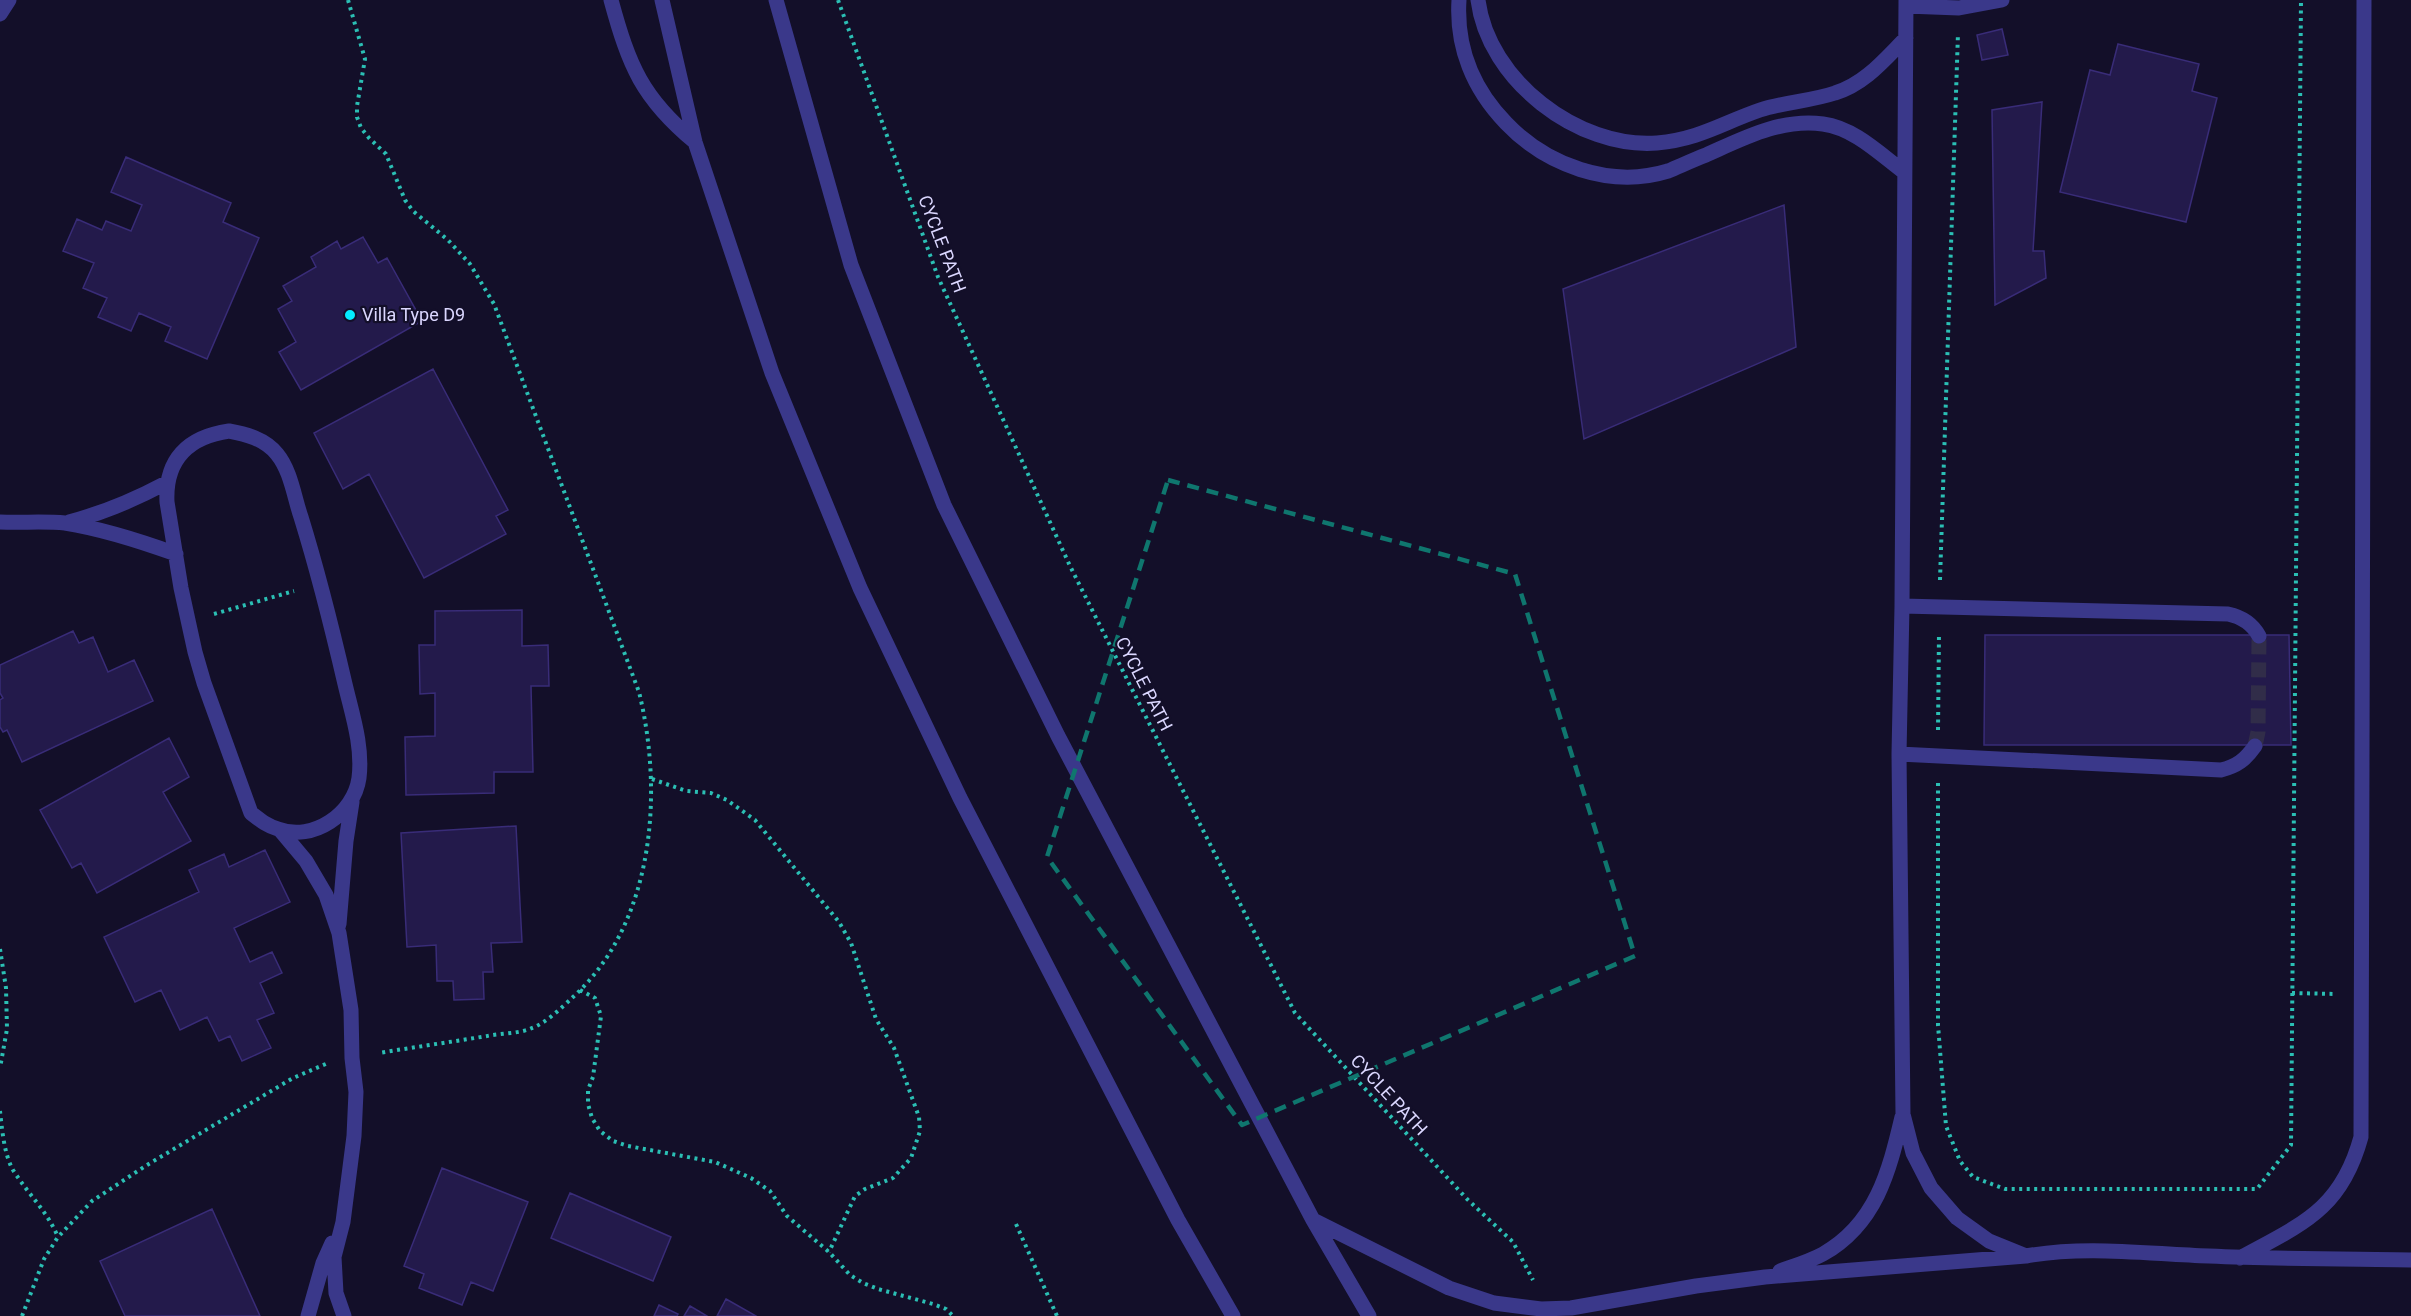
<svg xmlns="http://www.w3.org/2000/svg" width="2411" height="1316" viewBox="0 0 2411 1316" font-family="Roboto,sans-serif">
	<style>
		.building { fill: #231a4b; stroke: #392c78; stroke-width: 1.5 }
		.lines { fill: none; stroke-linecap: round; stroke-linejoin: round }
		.minor-tunnel { stroke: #312d49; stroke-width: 15; stroke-dasharray: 15 8; stroke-linecap: butt }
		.path { stroke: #2bbfb4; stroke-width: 4; stroke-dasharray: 3 4.5; stroke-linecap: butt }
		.minor { stroke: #3a388a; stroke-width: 15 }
		.marked { fill: none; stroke: #0f766e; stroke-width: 4.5; stroke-dasharray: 12 8; stroke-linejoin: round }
		.poi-dot { fill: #03ebff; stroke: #130f29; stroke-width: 2 }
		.labels { text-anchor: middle; stroke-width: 4.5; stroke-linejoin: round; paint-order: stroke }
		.street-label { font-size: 18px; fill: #dbd7ff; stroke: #130f29 }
		.poi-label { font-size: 18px; fill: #dbd7ff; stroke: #130f29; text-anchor: start }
	</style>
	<rect width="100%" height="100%" fill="#130f29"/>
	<path class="building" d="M2002 29 2008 55 1982 60 1977 35Z
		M2118 44 2199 64 2192 91 2217 98 2186 222 2060 192 2090 70 2110 75Z
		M2042 102 2033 251H2044L2046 278 1995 305 1992 110Z
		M126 157 231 203 223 222 259 238 207 359 165 341 171 327 139 313 131 331 98 317 107 298 83 288 94 263 63 251 77 219 102 230 106 221 131 231 142 205 111 192Z
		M1784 205 1796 347 1584 439 1563 289Z
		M363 237 378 263 387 258 422 321 301 390 279 352 296 342 278 309 292 301 283 286 316 267 311 257 337 241 341 249Z
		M433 369 508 510 496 516 506 534 424 578 369 474 343 489 314 433Z
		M522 610V646L548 645 549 686H531L533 772H494V793L406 795 405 737 435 736V693L420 694 419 645H435V611Z
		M73 631 79 643 93 637 108 672 134 660 153 701 22 762 7 730 3 732 0 727V700L3 698 0 693V665Z
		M1985 635H2289L2291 745H1984Z
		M169 738 189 777 163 792 191 841 97 893 81 863 72 868 40 810Z
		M516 826 522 942 491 943 493 972H483L484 999 454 1000 453 981H437L436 945 407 947 401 833Z
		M265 850 290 902 234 928 250 962 272 952 282 973 260 983 274 1013 257 1020 271 1048 242 1061 230 1036 219 1041 207 1017 180 1030 161 990 135 1002 104 937 199 892 189 870 224 854 229 867Z
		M442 1168 528 1202 493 1291 471 1282 462 1305 419 1288 424 1274 404 1266Z
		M570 1193 671 1237 653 1281 551 1238Z
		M212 1209 260 1316H125L100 1261Z
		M726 1299 756 1316H717Z
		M659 1305 678 1314 677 1316H654Z
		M690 1306 707 1316H684Z"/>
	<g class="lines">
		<path class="minor-tunnel" d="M2255 746 2258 732 2259 636"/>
		<path class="path" d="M348 0 365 59 357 106V117L361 128 369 138 386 154 405 200 413 211 448 240 470 264 494 304 639 692C664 794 654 924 572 998 561 1008 546 1023 532 1028 519 1034 501 1033 487 1036 451 1042 415 1047 379 1053
			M838 0 938 277 1070 566 1295 1013 1467 1199 1513 1242 1533 1280
			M1940 580 1958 33
			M214 614 294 591
			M1938 730 1939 633
			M652 779 686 791 711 793 727 800 755 820 839 922 851 943 876 1019 894 1048 919 1117 920 1131 911 1158 893 1178 865 1189 855 1196 829 1252
			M1938 783V1025L1946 1126 1960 1161 1973 1177 2005 1189H2257L2291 1145 2301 0
			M0 949 6 988 7 1029 0 1068
			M580 990 595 998 601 1016 593 1077 588 1090V1104L592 1118 600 1131 613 1141 628 1146 715 1162 751 1178 770 1191 787 1216 829 1252 850 1275 863 1283 878 1289 933 1304 946 1309 953 1316
			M2292 993 2336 994
			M0 1111C2 1129 4 1154 13 1170 28 1194 47 1211 58 1237
			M1016 1224 1057 1316
			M22 1316 44 1259 58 1237 92 1201 147 1165 293 1078 328 1063"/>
		<path class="minor" d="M611 0C629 66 642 98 695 142
			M662 0 695 142 772 373 860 588 960 798 1178 1220 1233 1316
			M776 0 851 265 944 505 1058 736 1313 1220 1369 1316
			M1459 0C1456 47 1473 89 1506 123 1546 165 1610 189 1668 171 1680 166 1693 160 1706 155 1742 139 1781 118 1823 124 1854 128 1880 154 1904 172
			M1478 0C1488 80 1578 149 1657 143 1700 139 1722 123 1760 110 1785 102 1811 101 1835 93 1865 84 1885 59 1906 38
			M1906 0 1902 606 1899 754 1903 1114 1913 1153 1931 1188 1957 1218 1989 1241 2026 1256
			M1906 6 1959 8 2002 0
			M0 14 9 0
			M229 431C246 434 265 439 277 454 291 471 294 497 301 517 318 572 332 628 345 684 352 714 363 746 359 778 354 814 313 842 278 829 267 826 260 820 251 813L204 683 195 652 181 588 167 502C165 460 187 437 229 431Z
			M0 522C21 523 44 521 65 523 103 529 140 541 176 554
			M69 522C103 513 134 500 166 483
			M1902 606 2228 614C2242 617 2252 623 2259 636
			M1899 754 2221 770C2237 766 2245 760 2255 746
			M280 830 306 861 326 895 339 933 351 1010 352 1058 356 1092 354 1136 343 1222 334 1257 336 1293 344 1316
			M339 924 346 841 352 802
			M1313 1220 1449 1288 1494 1303 1541 1309 1571 1308 1696 1286 1765 1277 2026 1256C2086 1245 2148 1254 2209 1256 2276 1259 2344 1259 2411 1260
			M2240 1258C2302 1224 2341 1210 2361 1137L2364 0
			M1780 1271C1794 1266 1810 1261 1823 1254 1876 1224 1889 1172 1902 1117
			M308 1316 323 1263 332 1243"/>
	</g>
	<path class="marked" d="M1168 480 1515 574 1635 956 1242 1125 1047 857Z"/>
	<circle class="poi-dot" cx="350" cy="315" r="6"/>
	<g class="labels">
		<g class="street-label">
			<text transform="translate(942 244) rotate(69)" y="6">CYCLE PATH</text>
			<text transform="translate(1144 684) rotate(63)" y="6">CYCLE PATH</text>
			<text transform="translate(1389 1095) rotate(47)" y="6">CYCLE PATH</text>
		</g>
		<g class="poi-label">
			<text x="362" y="321">Villa Type D9</text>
		</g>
	</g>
</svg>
